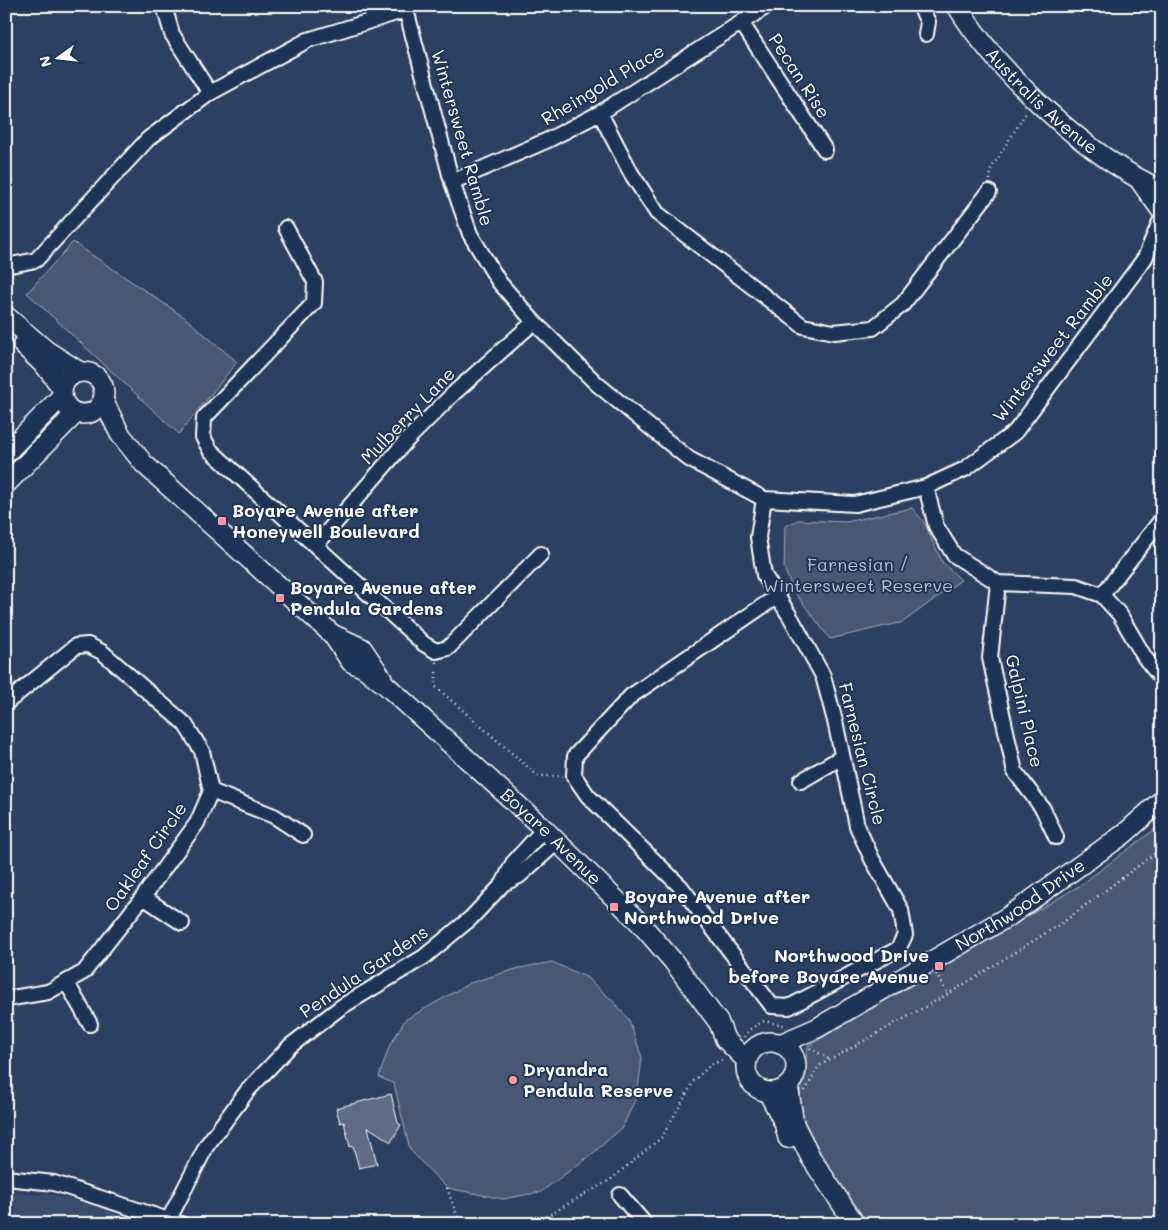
<svg xmlns="http://www.w3.org/2000/svg" width="1168" height="1230" viewBox="0 0 1168 1230" font-family="Mali,sans-serif">
	<style>
		.built { fill: #394e6c }
		.green { fill: #465975; stroke: #a2acba }
		.building { fill: #5b6c86; stroke: #fff }
		.lines { fill: none; stroke-linecap: round; stroke-linejoin: round }
		.street-casing { stroke: #fff; stroke-width: 18 }
		.secondary-casing { stroke: #fff; stroke-width: 22 }
		.path { stroke: #fff; stroke-width: 2.5; stroke-dasharray: 1 4; stroke-linecap: butt }
		.street { stroke: #1d3557; stroke-width: 14 }
		.secondary { stroke: #1d3557; stroke-width: 19 }
		.poi-dot { fill: #ff9aa2; stroke: #1d3557; stroke-width: 2 }
		.labels { text-anchor: middle; stroke-width: 4; stroke-linejoin: round; paint-order: stroke }
		.street-label { font-size: 18px; fill: #fff; stroke: #1d3557 }
		.poi-label { font-size: 18px; font-weight: bold; fill: #fff; stroke: #1d3557; text-anchor: start }
		.park-label { font-size: 18px; fill: #b5bdc8; stroke: #1d3557 }
	</style>
	<rect width="100%" height="100%" fill="#2a4161"/>
	<filter id="ink" filterUnits="userSpaceOnUse"><feTurbulence type="fractalNoise" baseFrequency=".02" numOctaves="2"/><feDisplacementMap in="SourceGraphic" scale="10" xChannelSelector="R" yChannelSelector="G"/><feConvolveMatrix kernelMatrix="1 2 1 2 8 2 1 2 1" color-interpolation-filters="sRGB"/></filter>
	<g filter="url(#ink)">
		<path class="built" d="M6 1193 54 1195 109 1210 138 1224H6Z"/>
		<path class="green" d="M73 242 184 317 237 362 179 434 27 293Z
			M912 508 924 522 942 562 961 580 903 622 830 639 793 590 784 568 785 526 798 520 846 522Z
			M1162 824V1224H860L819 1157 797 1113 808 1046 1079 886Z
			M552 962 586 977 612 1000 629 1020 642 1058 637 1096 622 1128 592 1154 541 1192 503 1199 447 1188 410 1150 394 1084 379 1077 389 1047 405 1020 470 983 519 968Z"/>
		<path class="building" d="M391 1094 398 1123 401 1125 391 1142 368 1127 377 1164 359 1168 353 1146 350 1147 344 1122 340 1123 336 1108Z"/>
		<g class="lines">
			<g class="street-casing">
				<path id="street" d="M164 6 172 34 210 93
					M405 6 452 182 470 234 499 282 534 322 597 384 689 459 764 499 855 504 926 487 965 469 1015 432 1145 258 1162 217
					M920 6 928 22 926 34
					M741 22 825 150
					M600 113 631 173 657 213 803 326 834 332 873 328 903 304 989 192
					M452 182 548 140 600 113 767 6
					M286 228 315 282 314 303 204 418 203 437 210 450 424 644 436 651 448 648 541 554
					M6 266 36 260 148 139 210 93 308 40 406 10
					M926 487 936 526 954 555 998 583 1076 586 1102 595 1120 615 1145 658 1162 679
					M764 499 758 537 764 575 791 618 823 676 835 721 857 826 872 859 901 910 905 935 898 949 789 1007 772 1006 681 887 588 796 574 776 575 756 631 696 776 597
					M316 545 407 440 454 393 534 322
					M998 583 990 658 1015 772 1043 809 1056 837
					M1102 595 1162 519
					M6 703 76 646 88 645 102 652 185 724 202 751 211 791 197 823 143 897 84 972 48 992 6 999
					M801 781 842 757
					M211 791 274 816 303 835
					M503 884 519 876 557 842
					M143 897 182 923
					M67 983 90 1024
					M6 1178 54 1183 181 1224
					M620 1195 645 1224
					M169 1219 207 1145 248 1090 290 1046 341 1007 424 957 471 918 503 884 513 863 544 829"/>
			</g>
			<g class="secondary-casing">
				<g id="secondary">
					<path id="s1" d="M957 6C998 73 1090 159 1162 190"/>
					<path d="M1140 181 1161 210"/>
					<path d="M6 316 47 351 80 372"/>
					<path d="M23 345 46 367 62 388"/>
					<circle cx="83" cy="393" r="21"/>
					<path d="M103 400 120 434 144 464 332 634 362 648 382 678"/>
					<path d="M6 453 62 396"/>
					<path d="M6 484 76 413"/>
					<path id="s2" d="M332 634 351 662 364 668 388 687 544 829 640 923 673 961 719 1023 725 1039 747 1061"/>
					<circle cx="771" cy="1067" r="25"/>
					<path id="s3" d="M780 1044 817 1028 1009 916 1124 834 1162 800"/>
					<path d="M788 1085 794 1124 811 1158 855 1224"/>
					<path d="M768 1092 784 1123 788 1138"/>
				</g>
			</g>
			<path class="path" d="M990 180 991 169 1027 111
				M436 662V687L538 776H563
				M936 974 948 994
				M744 1037 750 1029 764 1021 784 1025
				M810 1048 830 1060
				M805 1091 819 1066 948 994 1062 923 1162 848
				M447 1188 460 1224
				M533 1224 610 1180 662 1137 694 1081 709 1066 724 1059"/>
			<use href="#street" class="street"/>
			<use href="#secondary" class="secondary"/>
		</g>
	</g>
	<g class="poi-dot">
		<rect x="217" y="516" width="10" height="10" rx="2.5"/>
		<rect x="275" y="593" width="10" height="10" rx="2.5"/>
		<rect x="609" y="902" width="10" height="10" rx="2.5"/>
		<rect x="934" y="961" width="10" height="10" rx="2.5"/>
		<circle cx="513" cy="1080" r="5"/>
	</g>
	<g class="labels">
		<g class="street-label">
			<text transform="translate(799 76) rotate(57)" y="6">Pecan Rise</text>
			<text transform="translate(603 85) rotate(-31)" y="6">Rheingold Place</text>
			<text dy="6" stroke="none"><textPath href="#s1" startOffset="128">Australis Avenue</textPath></text>
			<text transform="translate(462 138) rotate(74)" y="6">Wintersweet Ramble</text>
			<text transform="translate(1053 348) rotate(-52)" y="6">Wintersweet Ramble</text>
			<text transform="translate(408 416) rotate(-46)" y="6">Mulberry Lane</text>
			<text transform="translate(1024 711) rotate(77)" y="6">Galpini Place</text>
			<text transform="translate(862 754) rotate(76)" y="6">Farnesian Circle</text>
			<text dy="6" stroke="none"><textPath href="#s2" startOffset="300">Boyare Avenue</textPath></text>
			<text transform="translate(146 857) rotate(-55)" y="6">Oakleaf Circle</text>
			<text dy="6" stroke="none"><textPath href="#s3" startOffset="278">Northwood Drive</textPath></text>
			<text transform="translate(364 972) rotate(-34)" y="6">Pendula Gardens</text>
		</g>
		<g class="poi-label">
			<text x="232" y="517">Boyare Avenue after<tspan x="232" dy="21">Honeywell Boulevard</tspan></text>
			<text x="290" y="594">Boyare Avenue after<tspan x="290" dy="21">Pendula Gardens</tspan></text>
			<text x="624" y="903">Boyare Avenue after<tspan x="624" dy="21">Northwood Drive</tspan></text>
			<text x="929" y="962" text-anchor="end">Northwood Drive<tspan x="929" dy="21">before Boyare Avenue</tspan></text>
			<text x="523" y="1076">Dryandra<tspan x="523" dy="21">Pendula Reserve</tspan></text>
		</g>
		<g class="park-label">
			<text x="858" y="571">Farnesian /<tspan x="858" dy="21">Wintersweet Reserve</tspan></text>
		</g>
	</g>
	<rect width="1168" height="1230" fill="none" stroke="#1d3557" stroke-width="25"/>
	<rect x="12" y="12" width="1143" height="1205" fill="none" stroke="#fff" stroke-width="2" filter="url(#ink)"/>
	<g transform="translate(58 58) rotate(255)" stroke="#1d3557" stroke-width="4" paint-order="stroke">
	<path d="M0-4L9 19L0 12L-9 19Z" fill="#ffffff"/>
	<text y="-8" font-size="14" font-weight="bold" text-anchor="middle" fill="#ffffff">N</text>
	</g>
</svg>
